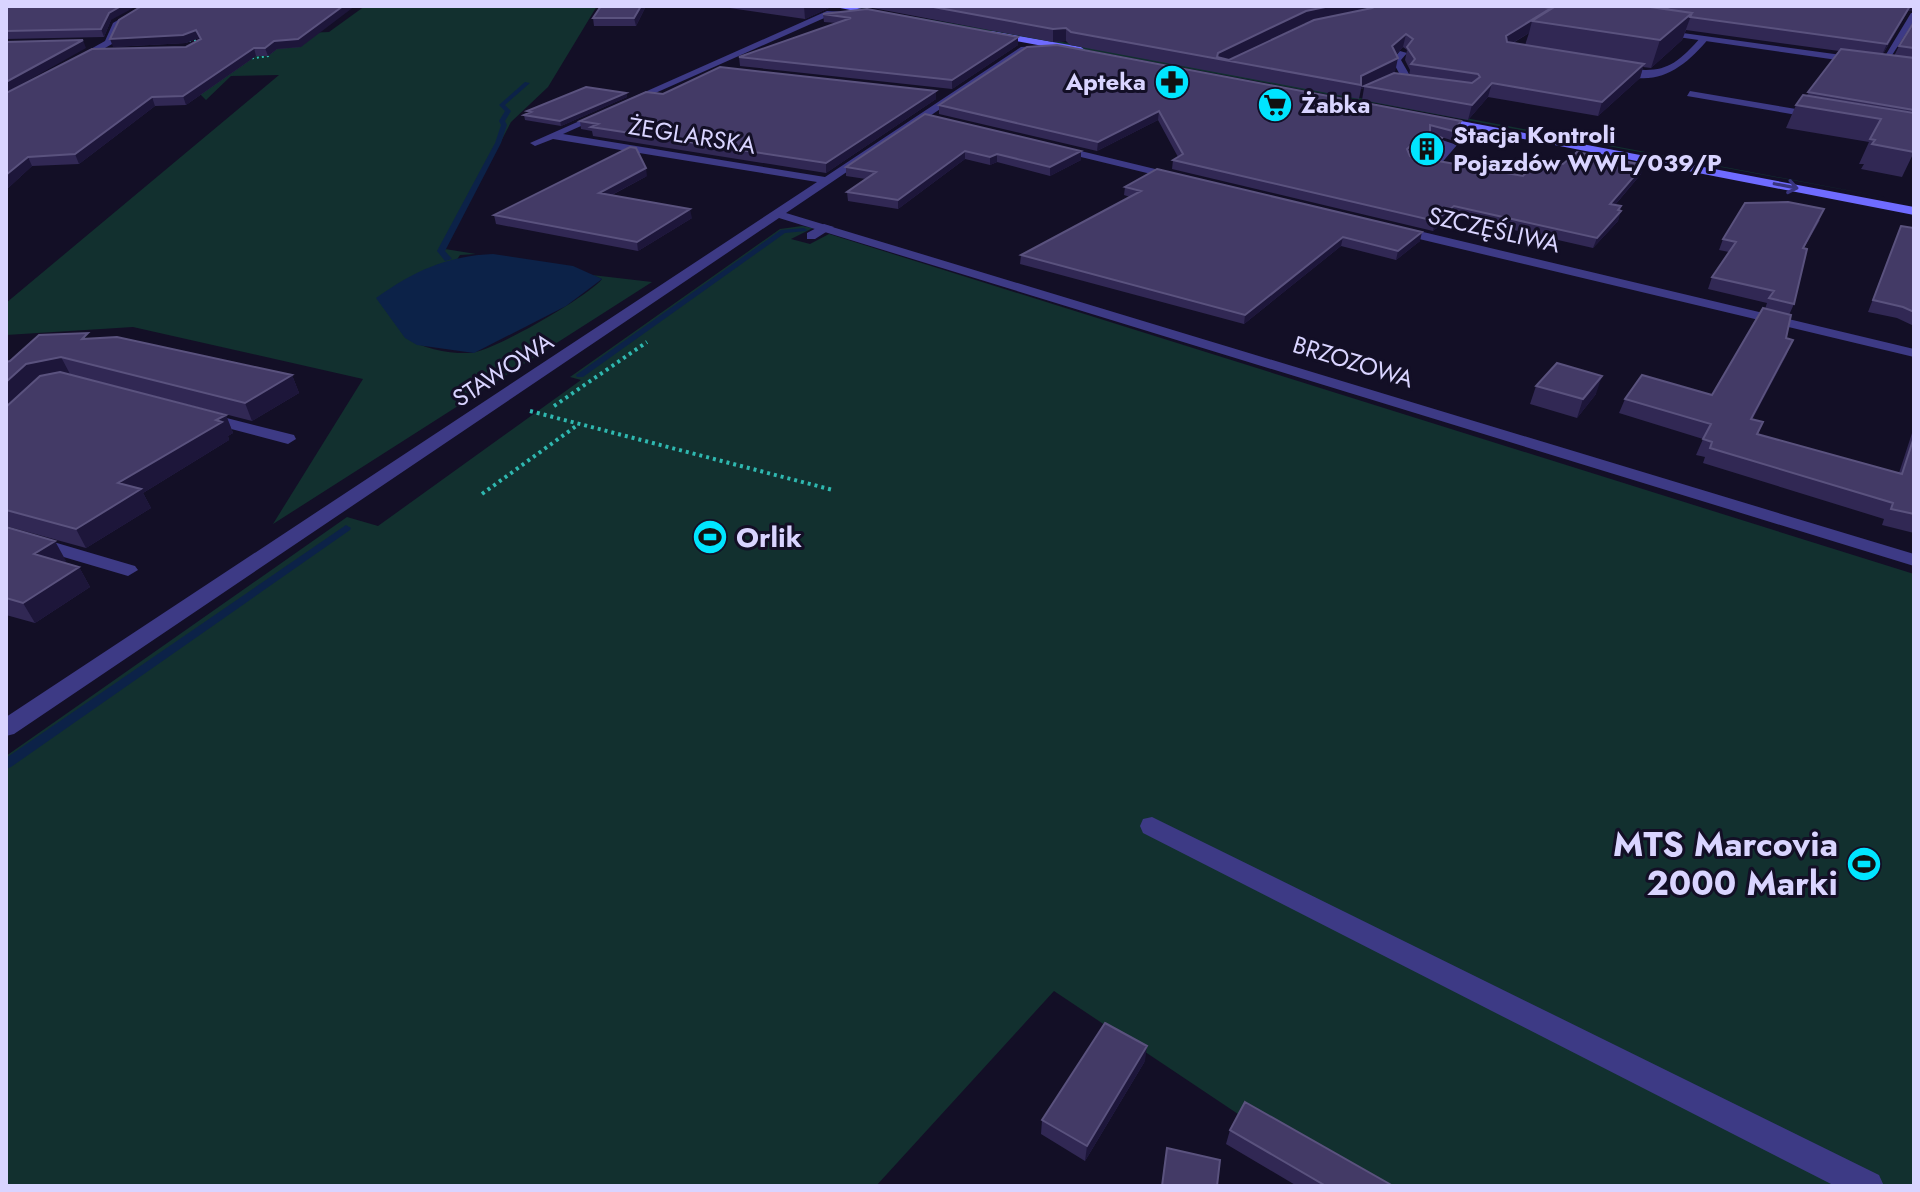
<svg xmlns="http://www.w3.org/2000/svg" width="1920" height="1192" viewBox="0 0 1920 1192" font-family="Jost,sans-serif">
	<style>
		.green { fill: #12302f }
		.water { fill: #0c2248 }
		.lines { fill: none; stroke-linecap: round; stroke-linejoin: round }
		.stream { fill: #0c2248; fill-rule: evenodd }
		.path-far1 { stroke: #2fb8b0; stroke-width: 2; stroke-dasharray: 2 3; stroke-linecap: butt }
		.path { stroke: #2fb8b0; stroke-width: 4; stroke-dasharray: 3 4; stroke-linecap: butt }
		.service { fill: #3d3a85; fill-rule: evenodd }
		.minor { fill: #3d3a85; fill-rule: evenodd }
		.secondary { fill: #6f6bff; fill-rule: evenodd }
		.wall { fill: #312854; fill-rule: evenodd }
		.shaded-wall { fill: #1d163a }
		.building { fill: #433a66; stroke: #5a527e; stroke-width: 2 }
		.oneway { stroke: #38347d }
		.labels { text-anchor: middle; stroke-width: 6; stroke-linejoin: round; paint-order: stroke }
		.far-poi-label { font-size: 24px; font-weight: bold; fill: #d9d4ff; stroke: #130f26; text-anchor: start }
		.far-street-label { font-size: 24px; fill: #d9d4ff; stroke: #130f26 }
		.poi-label { font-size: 28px; font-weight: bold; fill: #d9d4ff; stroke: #130f26; text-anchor: start }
		.near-poi-label { font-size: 34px; font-weight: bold; fill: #d9d4ff; stroke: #130f26; text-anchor: end }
	</style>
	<rect width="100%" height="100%" fill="#130f26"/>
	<path class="green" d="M365 6H597L548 87 511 122 445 249 476 254 460 255 405 337C423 349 450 354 471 353 492 352 589 296 602 279L592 275 652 282 273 524 363 379 133 327 6 335V303L279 75 231 76 206 100 196 90 108 60 261 35 329 32Z
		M849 6 1047 39 1889 198Z
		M802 226 813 228 791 239 810 244 829 234 1914 574V1186H1362L1241 1116 1054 991 876 1186H6V756L347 517 378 526 581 380 570 377 780 229Z"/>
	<path class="water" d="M493 254 573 266 602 279 566 306 474 353 417 345 405 338 376 298C414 271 446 256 493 254Z"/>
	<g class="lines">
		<path class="stream" d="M525 82 530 83 505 105 511 111 505 121 507 125 501 143 445 251 452 259 445 261 437 251 495 143 501 125 499 121 505 111 499 105Z
			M804 228 807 230 806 231 785 233 583 377H577L576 375 781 230Z
			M346 525 351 528 350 530 11 767 6 769V758Z"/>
		<path class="path-far1" d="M184 41 206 40
			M247 59 269 56"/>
		<path class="path" d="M554 406 647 342
			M530 411 833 490
			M482 494 579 424"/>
		<path class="service" d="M1911 13H1914V21L1885 66H1879Z
			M1702 36 1709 38C1684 69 1653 91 1612 70L1617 67C1662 74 1672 70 1702 36Z
			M1400 51 1407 53 1401 60 1409 74 1383 87H1377V83L1399 73 1392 60Z
			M1690 91 1820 113 1825 116 1820 119 1687 96Z
			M1430 136 1457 145 1439 166 1408 162V158L1417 152 1422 155 1420 158 1432 160 1445 146 1430 140Z
			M824 224 834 227 815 239H807V233Z
			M203 412 294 435 296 439 288 444 197 420 195 417Z
			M6 528 135 566 138 570 128 576 6 540Z
			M1152 817 1879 1175 1884 1186H1835L1143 833 1140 826 1143 819Z"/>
		<path class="minor" d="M142 6H152L120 26 112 44 77 64H71V60L105 41 113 23Z
			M827 11 867 13 831 15 563 134 825 177 1021 47 1053 45 1050 50 1026 51 786 213 1914 554V566L779 218 14 734 6 736V717L817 182 553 139 535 146 530 143Z
			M1654 29 1914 65V71L1657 34Z
			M1056 145 1184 176 1186 178 1180 181 1052 150 1051 148Z
			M1398 226 1914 349V357L1394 233V227Z"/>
		<path class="secondary" d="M830 6H848L885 14 881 16Z
			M991 31 1081 47 1085 50 1081 53 988 36Z
			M1435 116 1914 207V215L1431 121Z"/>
	</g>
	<path class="wall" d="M6 6 111 20 104 37 6 39Z
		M601 6H646L636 26H594L593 18Z
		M716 6H829V8L805 19Z
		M862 6H1374L1367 10 1376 6H1671L1668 8 1914 10 1908 11 1883 54 1894 56 1899 46 1914 22V152L1902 177 1861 169 1864 164H1859L1869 142 1786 128 1796 105 1807 95 1839 51 1686 30 1682 40 1651 68 1643 67 1640 78 1598 116 1488 97 1468 120 1362 100 1364 88 1361 89 1359 99 1070 45 1066 41 1053 42ZM1310 22 1242 54 1304 23ZM1529 33 1525 45 1513 43ZM1403 47 1407 50 1405 60 1410 70 1409 75 1384 77 1395 72 1396 54Z
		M823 14 1018 45 952 89 740 66 739 57 836 23 824 22Z
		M119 20 301 47 277 49 268 56H256L186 105 155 106 79 164 32 166 6 190V93L186 47 200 40 199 38 186 43 113 47Z
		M1027 47 1459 130 1451 140 1438 136 1440 147 1431 157 1415 150 1409 154 1410 156 1523 176 1563 164 1641 174 1615 205 1621 206 1618 221 1593 248 1452 216 1433 231 1172 169 1173 160 1178 157 1158 120 1097 151 939 114V105Z
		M936 91V99L826 173 593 136 592 131 581 129 580 121 663 94Z
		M626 93 627 97 561 126 525 120 524 115 528 113 527 111Z
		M925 114 1081 151V160L1050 176 997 162 990 165 965 159 898 209 848 201 847 192 866 179 846 176V167Z
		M647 176 612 195 692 218 638 251 496 224 494 215Z
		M1125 187 1420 241 1396 260 1341 246 1244 324 1020 264 1021 255 1130 197 1124 195Z
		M1820 220 1804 248 1794 304 1789 315 1786 338 1787 354 1752 419 1763 422 1758 434 1899 473 1914 427V533L1882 525 1884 519 1703 463 1705 457 1696 455 1703 439 1619 413 1625 399 1712 395 1765 309 1767 303 1708 289 1712 277 1729 252 1719 250 1723 239Z
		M1901 226 1914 228V326L1897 318 1868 312Z
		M91 338 292 375 299 393 252 421 68 374 226 415 233 433 228 436 229 440 143 493 151 508 86 548 6 526V362Z
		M1536 386 1596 394 1577 418 1530 404Z
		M6 527 66 561 64 562 79 567 90 587 35 623 6 615Z
		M1145 1061 1085 1161 1041 1134 1042 1120Z
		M1230 1130 1393 1186H1297L1226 1144Z"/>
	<path class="shaded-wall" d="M121 6H137L111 20 104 37 101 29 109 13Z
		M343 6H355L301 47 277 49 268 56 265 48 274 41Z
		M641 6H646L636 26 634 18Z
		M804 6H829V8L805 19Z
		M1330 6H1374L1363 11 1304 23 1228 61 1217 59 1218 53 1306 11Z
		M1910 6H1914V10L1908 11 1881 57 1887 44Z
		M1551 8 1532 21 1529 33 1502 49 1506 36Z
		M1692 13 1682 40 1651 68 1660 40Z
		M1066 28V41L1053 42V29Z
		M196 30 199 38 186 43 113 47 110 39Z
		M1406 34 1403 47 1389 60 1392 46Z
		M1018 37V45L952 89V80Z
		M83 40 86 48 6 93V82Z
		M254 48 256 56 186 105 183 96Z
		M1398 58 1395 72 1367 86H1364V88L1361 89V76Z
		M1644 64 1640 78 1598 116 1602 102Z
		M1492 83 1488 97 1468 120 1472 105Z
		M936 91V99L826 173V163Z
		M626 93 627 97 561 126 560 121Z
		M152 97 155 106 79 164 75 154Z
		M1159 111 1158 120 1097 151 1098 142Z
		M1461 121 1459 130 1451 140 1453 131Z
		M1442 138 1440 147 1431 157 1433 148Z
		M1417 140 1415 150 1405 158 1407 149Z
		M965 151V159L898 209V200Z
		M1081 151V160L1050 176V167Z
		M997 154V162L990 165V157Z
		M28 157 32 166 6 190V175Z
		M1644 165 1641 174 1607 214 1610 204Z
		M646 168 647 176 600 201 599 193Z
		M1454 206 1452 216 1433 231 1435 221Z
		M1621 206 1619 213 1621 211 1618 221 1593 248 1597 238Z
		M690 209 692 218 638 251 637 242Z
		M1422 232 1420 241 1396 260 1398 251Z
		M1343 237 1341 246 1244 324 1245 315Z
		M1793 340 1787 354 1745 434 1751 419Z
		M61 357 70 374 35 382 6 409V382L26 364Z
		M292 375 299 393 252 421 245 403Z
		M1602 376 1596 394 1577 418 1583 399Z
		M226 415 233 433 228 436 229 440 143 493 151 508 86 548 76 529 118 483Z
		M55 541 66 561 45 574 34 554Z
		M79 567 90 587 35 623 23 603Z
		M1147 1046 1145 1061 1085 1161 1087 1146Z"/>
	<path class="building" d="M6 6H121L109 13 101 29 6 31Z
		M142 6H343L298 39 274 41 265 48H254L183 96 152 97 75 154 28 157 6 175V93L92 49 186 47 201 39 196 30 183 35 110 39 119 20Z
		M601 6H641L634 18H593Z
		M928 6H1330L1306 11 1218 53 1217 57 1229 60 1314 20 1372 8 1376 6H1538L1551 8 1506 36 1507 42 1644 64 1602 102 1492 83 1472 105 1364 86 1394 73 1472 83 1480 77 1478 74 1411 64 1415 59 1407 47 1413 39 1406 34 1392 46 1398 58 1361 76V85L1071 32 1066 28 1053 29Z
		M1556 6H1643L1692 13 1660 40 1532 21Z
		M1646 6H1661L1668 8 1673 6H1910L1887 44 1690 17 1692 13Z
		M867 9 1018 37 952 80 739 57 851 18 823 14Z
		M1914 22V48L1899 46Z
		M83 40 6 82V42Z
		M1057 45 1461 121 1453 131 1430 125V133L1442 138 1433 148 1417 140 1407 149 1410 156 1523 176 1537 160 1563 164 1577 152 1644 165 1610 204 1621 206 1618 210 1621 211 1597 238 1454 206 1435 221 1173 160 1183 154 1159 111 1098 142 939 105 1027 47Z
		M1841 49 1914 58V110L1808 92Z
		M720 67 936 91 826 163 591 127 598 124 580 121 646 92 663 94Z
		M586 87 626 93 560 121 524 115 531 112 527 111Z
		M1803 95 1914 113V152L1872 144 1875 140 1870 139 1881 119 1796 105Z
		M925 114 1081 151 1050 167 997 154 990 157 965 151 898 200 847 192 876 172 846 167Z
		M630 147 636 148 646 168 599 193 690 209 637 242 494 215Z
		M1157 169 1422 232 1398 251 1343 237 1245 315 1021 255 1141 191 1125 187Z
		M1788 202 1824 209 1803 248 1807 249 1794 304 1769 298 1774 291 1712 277 1736 242 1723 239 1745 203Z
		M1901 226 1914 228V312L1903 307 1873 300Z
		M1763 308 1791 315 1786 338 1793 340 1751 419 1763 422 1757 434 1902 474 1914 437V514L1891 509 1893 503 1710 448 1712 442 1703 439 1711 424 1625 399 1642 375 1712 395Z
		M88 333 82 339 117 337 292 375 245 403 61 357 26 364 6 382V362L10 361 39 335Z
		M1557 363 1602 376 1583 399 1536 386Z
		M60 372 226 415 216 420 222 422 118 483 141 489 76 529 6 510V407L40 376Z
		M6 527 55 541 34 554 79 567 23 603 6 598Z
		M1105 1023 1147 1046 1087 1146 1042 1120Z
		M1245 1102 1393 1186H1326L1230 1130Z
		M1167 1148 1220 1160 1217 1186H1162Z"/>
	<defs><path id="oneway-shaft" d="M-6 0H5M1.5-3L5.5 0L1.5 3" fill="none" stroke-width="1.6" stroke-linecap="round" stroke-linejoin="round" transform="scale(2)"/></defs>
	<use class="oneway" href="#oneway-shaft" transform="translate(1786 186) rotate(11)"/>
	<defs>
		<g id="pharmacy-disc" transform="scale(1.8)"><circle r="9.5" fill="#00e5ff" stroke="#130f26"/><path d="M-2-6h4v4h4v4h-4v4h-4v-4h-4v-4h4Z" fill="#111"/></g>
		<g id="supermarket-disc" transform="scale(1.8)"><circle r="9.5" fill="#00e5ff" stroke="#130f26"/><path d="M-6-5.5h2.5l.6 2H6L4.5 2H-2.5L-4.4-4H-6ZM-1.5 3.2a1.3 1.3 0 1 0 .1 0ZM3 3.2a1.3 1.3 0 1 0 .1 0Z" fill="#111"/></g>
		<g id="building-disc" transform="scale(1.8)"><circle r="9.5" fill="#00e5ff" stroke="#130f26"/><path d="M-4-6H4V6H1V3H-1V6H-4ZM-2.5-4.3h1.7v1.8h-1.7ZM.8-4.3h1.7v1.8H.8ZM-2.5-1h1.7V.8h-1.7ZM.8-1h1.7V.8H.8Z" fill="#111"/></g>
		<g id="stadium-disc" transform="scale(1.8)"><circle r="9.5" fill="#00e5ff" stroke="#130f26"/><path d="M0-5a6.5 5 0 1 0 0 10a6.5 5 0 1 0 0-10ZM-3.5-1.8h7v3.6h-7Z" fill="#111"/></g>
	</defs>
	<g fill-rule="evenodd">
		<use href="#pharmacy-disc" x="1172" y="82"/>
		<use href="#supermarket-disc" x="1275" y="105"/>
		<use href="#building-disc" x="1427" y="149"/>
		<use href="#stadium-disc" x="710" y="537"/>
		<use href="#stadium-disc" x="1864" y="864"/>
	</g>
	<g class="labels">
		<g class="far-poi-label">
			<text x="1146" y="90" text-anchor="end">Apteka</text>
			<text x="1301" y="113">Żabka</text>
			<text x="1453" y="143">Stacja Kontroli<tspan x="1453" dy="28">Pojazdów WWL/039/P</tspan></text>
		</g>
		<g class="far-street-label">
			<text transform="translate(692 136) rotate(9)" y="8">ŻEGLARSKA</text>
			<text transform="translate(1494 230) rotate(13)" y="8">SZCZĘŚLIWA</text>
			<text transform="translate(1353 362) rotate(17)" y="8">BRZOZOWA</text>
			<text transform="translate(503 370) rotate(-33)" y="8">STAWOWA</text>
		</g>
		<g class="poi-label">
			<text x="736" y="547">Orlik</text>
		</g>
		<g class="near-poi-label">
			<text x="1838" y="856">MTS Marcovia<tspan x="1838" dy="39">2000 Marki</tspan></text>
		</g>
	</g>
	<rect width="1920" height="1192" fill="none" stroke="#d9d4ff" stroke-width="16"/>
</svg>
